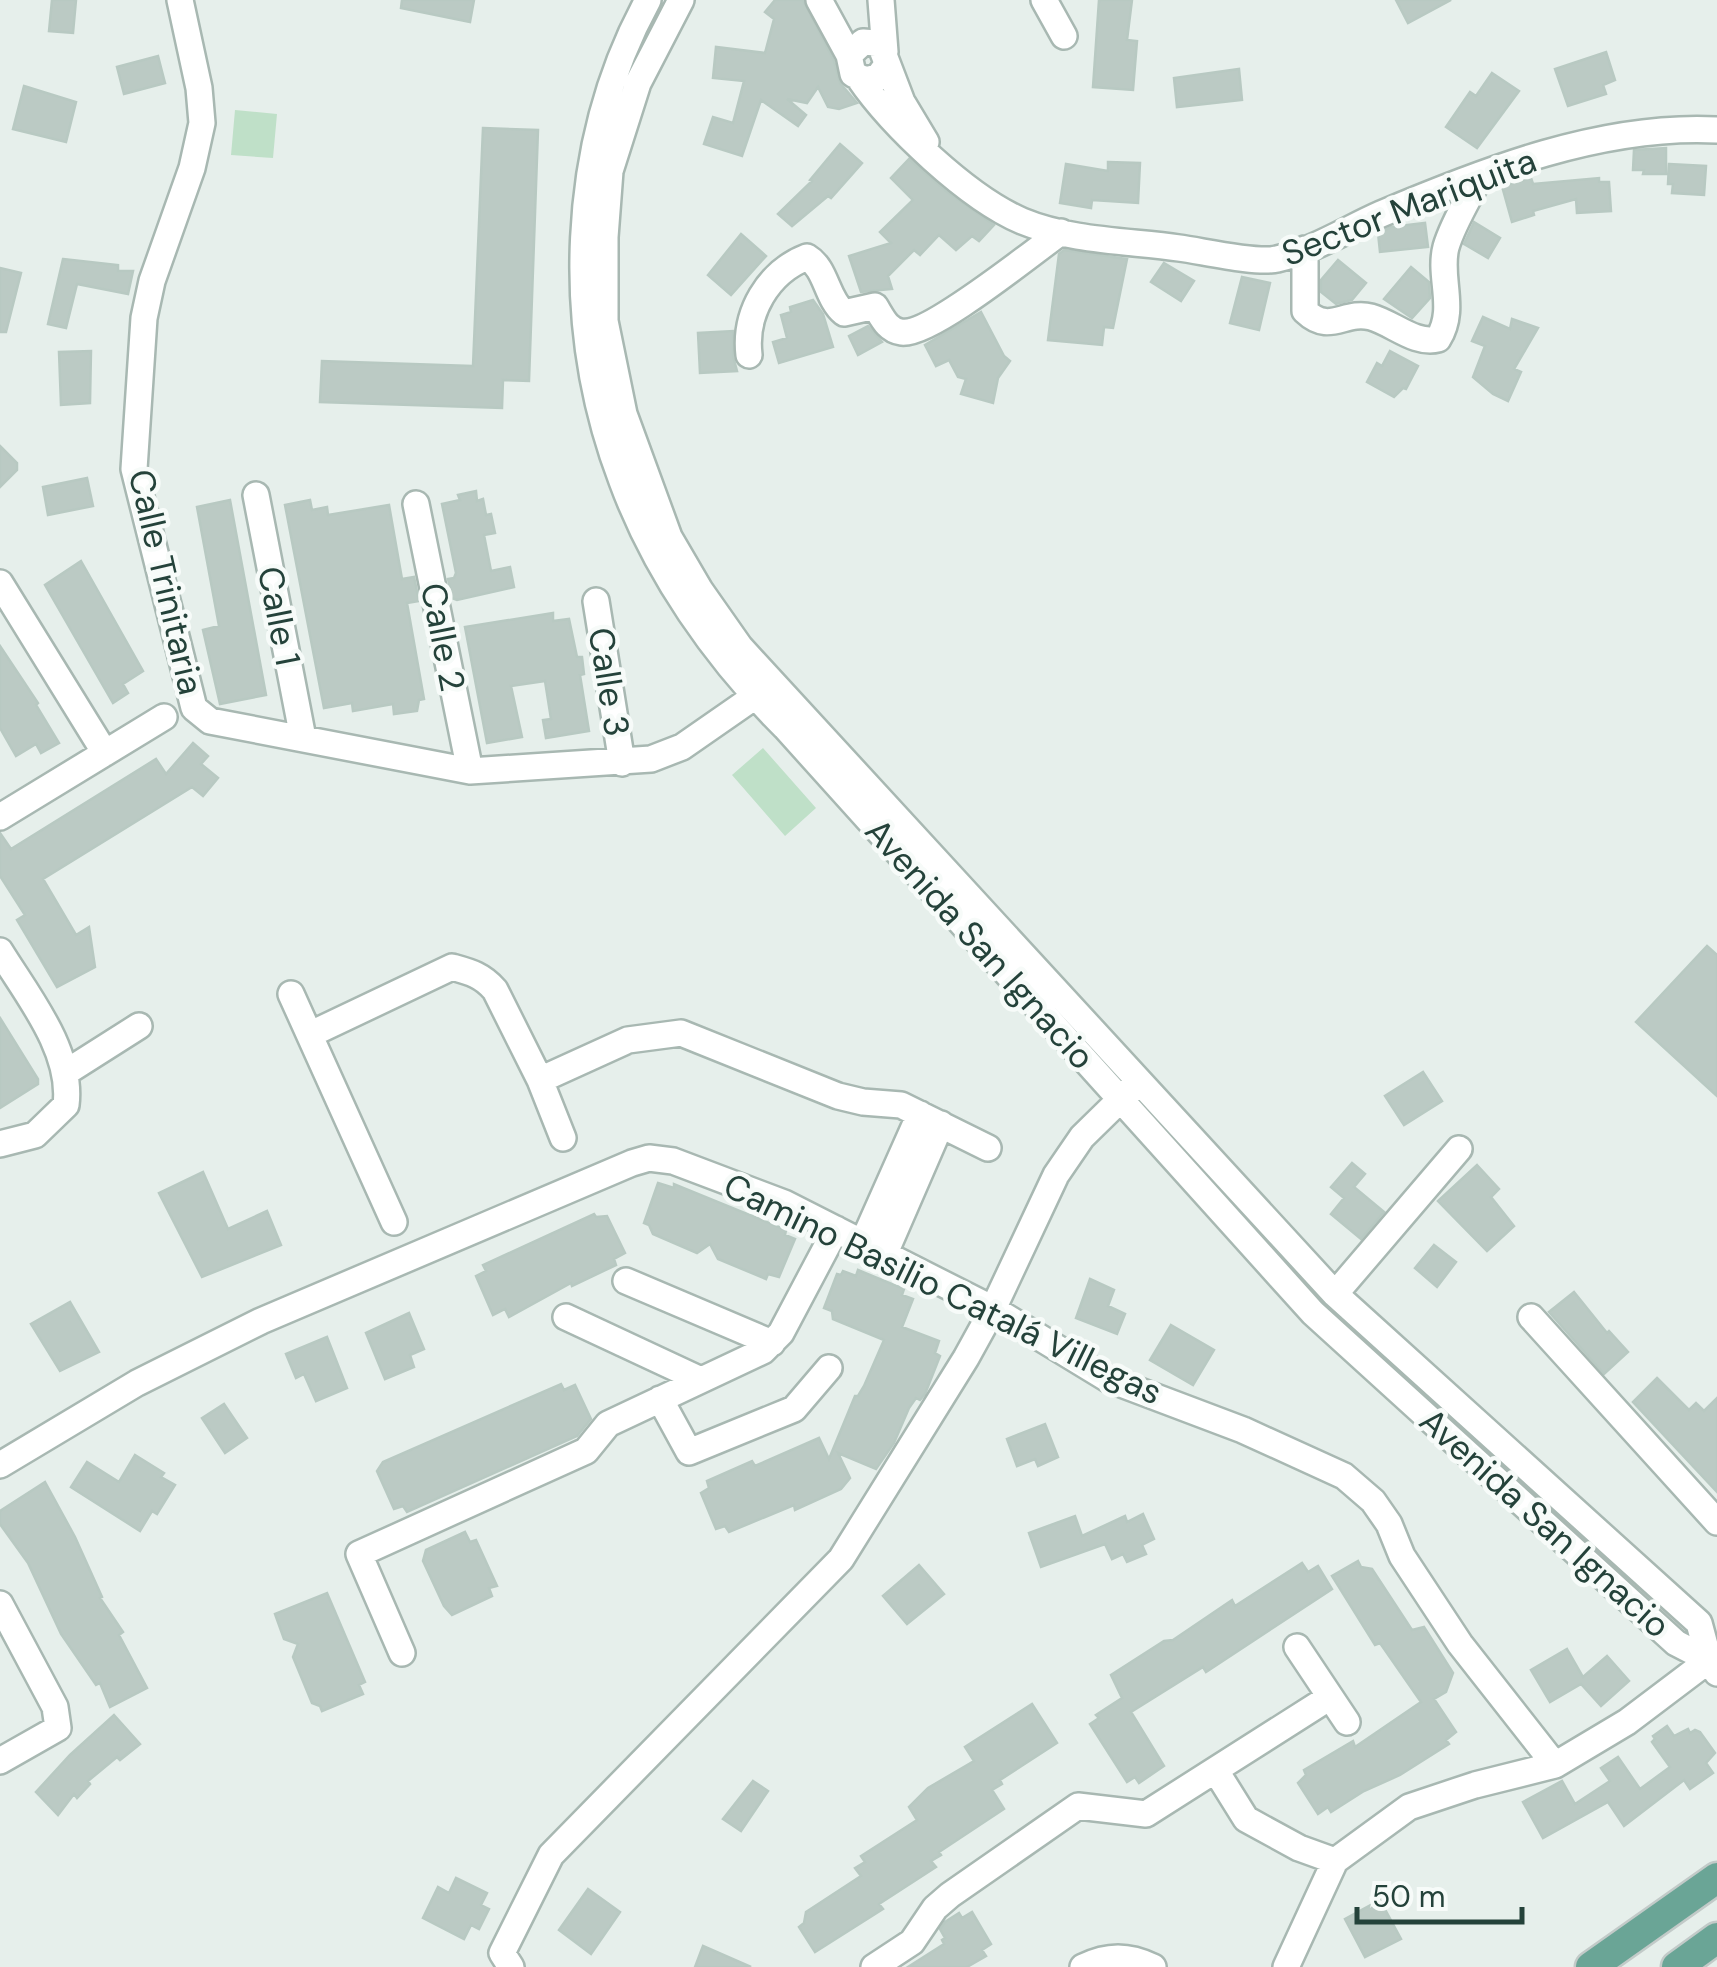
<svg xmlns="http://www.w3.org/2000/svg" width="1717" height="1967" viewBox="0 0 1717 1967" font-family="'DM Sans',sans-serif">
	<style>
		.green { fill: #bfe0c8 }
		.building { fill: #bbcac4; stroke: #b8c9c2; stroke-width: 2.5 }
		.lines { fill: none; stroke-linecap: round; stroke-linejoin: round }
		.minor-casing { stroke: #a8b8b2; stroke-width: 30 }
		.major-casing { stroke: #c2cac8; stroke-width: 35 }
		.minor { stroke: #fff; stroke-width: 25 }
		.major { stroke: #6aa596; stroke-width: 30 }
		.labels { text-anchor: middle; stroke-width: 9; stroke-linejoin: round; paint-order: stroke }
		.street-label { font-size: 35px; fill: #24423a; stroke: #f7fbf9 }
	</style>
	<rect width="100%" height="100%" fill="#e6efeb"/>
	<path class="green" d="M235 110 277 114 273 158 231 155Z
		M763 748 816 808 785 836 732 775Z"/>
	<path class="building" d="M52 0H76L73 33 49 31Z
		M402 0H474L470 22 401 8Z
		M775 0H803L834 61 840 83 857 103 839 109 828 107 818 87 807 103 787 99 806 115 798 126 761 100 742 156 704 144 713 117 733 123 744 81 713 78 716 47 765 53 774 19 765 12Z
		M1099 0H1132L1127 40 1137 41 1133 90 1093 87Z
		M1396 0H1451L1408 23Z
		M1606 52 1615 80 1603 85 1606 94 1568 106 1555 69Z
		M158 56 165 83 124 94 117 67Z
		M1239 69 1242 100 1177 107 1174 78Z
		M1492 73 1519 91 1477 148 1446 127 1470 92 1476 96Z
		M24 86 76 102 66 142 13 129Z
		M483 128 538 130 529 381 503 380 502 408 320 402 322 361 473 366Z
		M840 144 862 163 831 198 828 196 792 226 778 214 812 181 810 180Z
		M1666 148V174H1643L1644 170H1633L1634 150Z
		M909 159 946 191 994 225 979 241 972 236 956 250 939 235 920 255 914 250 888 276 892 289 861 292 849 256 891 243 880 232 913 200 891 178Z
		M1108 162 1140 163 1138 203 1092 200 1091 208 1060 203 1066 164 1108 171Z
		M1669 164 1706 166 1704 195 1672 193 1673 184H1668Z
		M1531 178 1533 184 1599 178V182H1609L1611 211 1577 213 1576 199 1533 211 1534 215 1512 222 1502 186Z
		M1474 222 1500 238 1488 258 1464 244Z
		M1425 223 1428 247 1380 252 1378 233 1391 227Z
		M741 234 766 256 731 295 708 275Z
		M1064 250 1127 259 1113 328 1104 327 1102 345 1048 340 1059 254Z
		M63 259 118 265V271H133L128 294 77 284 66 328 48 324Z
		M1338 260 1366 283 1352 300 1336 304 1321 292V280Z
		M1164 263 1194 281 1181 301 1151 282Z
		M1411 267 1429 282 1430 298 1412 318 1384 299Z
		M0 268 21 273 6 332H0Z
		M1242 277 1270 283 1259 330 1230 323Z
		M813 300 823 314 833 347 779 363 773 342 787 338 781 315 791 312 790 307Z
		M981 312 1004 356 1010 361 998 378 993 403 961 394 966 379 958 377 949 360 936 366 925 345Z
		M1483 317 1510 329 1512 319 1538 328 1514 369 1521 372 1508 401 1493 394 1473 377 1485 346 1472 341Z
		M868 326 882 342 858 355 849 336Z
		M733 331V356L737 371 700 373 698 333Z
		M91 351 90 403 61 405 59 352Z
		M1390 351 1418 366 1406 389 1403 388 1394 397 1367 382 1377 363 1382 366Z
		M0 446 17 463V470L0 487Z
		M87 478 93 506 48 515 43 487Z
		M476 491 477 501 483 499 486 515 491 514 495 533 484 535 491 571 510 567 514 587 457 600 452 598 448 579 454 578 456 573 442 504 460 500 458 495Z
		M230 500 266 695 220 704 203 630 219 626 197 507Z
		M310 500 312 510 327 507 328 515 389 505 402 579 414 577 419 601 407 603 424 699 419 700 417 711 394 714 393 704 353 711 352 703 324 708 285 505Z
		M81 561 143 671 123 684 128 693 113 703 45 585Z
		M553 613V621L569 619 577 657H582L584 674 580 675 589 731 546 738 543 720 551 719 545 681 511 686 522 737 487 743 465 627Z
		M0 646 38 703 36 705 59 743 41 753 36 744 16 756 0 728Z
		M193 743 208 756 201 764 218 778 203 796 192 787 43 879 76 935 89 927 95 967 57 987 17 920 25 915 0 876V833L11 849 156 759 166 774Z
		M1707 946 1717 955V1096L1636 1022Z
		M0 1018 38 1079V1084L0 1108Z
		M1423 1072 1442 1101 1404 1125 1385 1096Z
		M1352 1163 1365 1174 1354 1187 1384 1212 1361 1239 1331 1214 1344 1198 1331 1187Z
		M1477 1165 1499 1189 1491 1197 1514 1226 1487 1251 1438 1201Z
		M203 1172 228 1229 267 1211 281 1245 202 1277 159 1193Z
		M658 1183 674 1188V1184L786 1230 785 1235 795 1239 779 1277 768 1274 766 1279 718 1259 710 1244 697 1253 653 1234 649 1225 644 1223Z
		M594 1214 596 1217 607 1216 625 1253 614 1259 616 1265 572 1286 571 1283 509 1317 505 1309 493 1315 476 1276 486 1271 483 1265Z
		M1434 1245 1456 1262 1437 1287 1415 1268Z
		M858 1270 904 1289 902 1295 913 1299 902 1327 939 1341 935 1353 940 1356 925 1394 920 1400 916 1398 909 1408 894 1443 876 1469 838 1453 850 1478 841 1489 795 1510 794 1505 729 1532 725 1526 716 1529 701 1493 709 1488 707 1481 752 1461 755 1466 819 1438 829 1459 855 1396H858L864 1386 884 1340 833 1319 832 1311 824 1308 837 1274 841 1275 843 1271 856 1276Z
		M1090 1279 1114 1290 1108 1306 1125 1314 1117 1334 1076 1318Z
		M1574 1292 1607 1333 1609 1331 1628 1352 1604 1374 1549 1312Z
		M70 1302 99 1352 60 1371 31 1324Z
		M409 1313 424 1349 410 1355 414 1367 385 1379 366 1333Z
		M1171 1325 1214 1350 1193 1385 1150 1360Z
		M327 1337 347 1388 316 1401 304 1374 296 1378 286 1354Z
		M1657 1378 1689 1410 1696 1403 1704 1411 1717 1398V1492L1633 1402Z
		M561 1384 564 1390 575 1385 591 1419 577 1436 407 1512 403 1506 394 1509 377 1471 383 1462Z
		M224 1404 247 1438 225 1453 202 1418Z
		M1045 1424 1058 1457 1038 1466 1035 1459 1017 1466 1007 1439Z
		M135 1455 164 1473 161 1477 175 1485 157 1514 152 1511 140 1531 71 1487 87 1462 119 1482Z
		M45 1482 75 1537 102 1597 100 1598 123 1632 119 1635 147 1688 110 1707 100 1683 96 1685 61 1634 28 1563 0 1524V1511Z
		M1143 1514 1154 1539 1142 1545 1146 1554 1127 1562 1123 1554 1112 1559 1105 1544 1041 1567 1029 1533 1075 1516 1082 1536 1125 1516 1127 1522Z
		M465 1532 470 1542 476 1540 497 1586 489 1588 492 1596 452 1615 444 1606 423 1561 426 1550Z
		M1358 1561 1361 1567 1372 1569 1412 1630 1424 1627 1453 1673 1446 1692 1434 1699 1456 1732 1446 1740 1449 1744 1400 1775 1364 1791 1331 1812 1328 1807 1318 1814 1298 1783 1306 1775 1304 1770 1353 1741 1355 1747 1421 1702 1380 1643 1375 1645 1332 1576Z
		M1302 1563 1308 1572 1318 1566 1332 1589 1206 1672 1203 1667 1131 1712 1164 1766 1139 1783 1135 1777 1127 1782 1090 1724 1099 1718 1096 1715 1122 1698 1111 1675 1164 1641 1173 1640 1232 1600 1235 1606Z
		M919 1565 944 1594 907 1624 883 1596Z
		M327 1593 365 1682 359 1685 363 1694 322 1711 320 1706 312 1703 293 1657 298 1644 284 1639 275 1614Z
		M1567 1649 1583 1677 1607 1656 1629 1681 1601 1706 1581 1684 1550 1702 1531 1670Z
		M1032 1704 1057 1743 1000 1780 1002 1784 992 1790 1004 1809 939 1852 941 1855 931 1861 936 1867 879 1904 883 1909 815 1952 799 1927 804 1923 806 1912 861 1876 855 1868 865 1862 861 1856 917 1820 909 1807 928 1788 974 1761 965 1747Z
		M114 1715 140 1744 120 1760 117 1757 88 1781 90 1784 77 1798 74 1794 58 1815 36 1792 70 1755Z
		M1667 1726 1674 1736 1688 1729 1690 1733 1695 1730 1700 1732 1715 1753 1706 1763 1713 1773 1690 1789 1684 1780 1624 1826 1608 1802 1543 1838 1523 1802 1562 1781 1575 1804 1610 1781 1601 1768 1618 1757 1640 1789 1670 1767 1652 1742 1655 1739 1653 1736Z
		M753 1781 768 1791 741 1831 723 1819Z
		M456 1878 487 1893 481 1905 489 1909 479 1929 471 1925 464 1939 423 1918 438 1887 449 1893Z
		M588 1889 620 1912 591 1954 559 1930Z
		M1380 1900 1401 1939 1365 1957 1345 1919Z
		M972 1912 991 1944 982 1950 986 1956 967 1967H908L944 1944 942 1940 945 1938 940 1929 945 1922 959 1913 962 1918Z
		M703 1946 751 1967H695Z"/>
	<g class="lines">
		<g class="minor-casing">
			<path id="minor" d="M180 0 199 88 202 123 192 168 152 281 144 318 134 469 194 708 210 721 470 771 651 759 682 747 754 697
				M648 0C569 144 564 329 622 481 656 573 716 659 785 727L1313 1313 1676 1643 1709 1660
				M681 0 638 83 610 171 605 237V321L624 414 669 537 700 590 740 647 1335 1294 1699 1623 1709 1660 1717 1673
				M819 0 849 55
				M881 0 885 52
				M1044 0 1064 36
				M886 66 878 77 865 80 853 74 849 55 863 42 876 43 881 47 902 102 926 142
				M859 78C892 126 968 198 1022 221 1070 241 1129 241 1179 248 1202 251 1257 264 1277 259 1313 251 1347 229 1381 214 1485 170 1603 124 1717 130
				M1305 249V311C1330 335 1344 310 1371 317 1393 323 1415 345 1438 339 1457 309 1438 277 1446 247 1453 223 1469 198 1480 176
				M749 355C744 313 768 272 807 257 827 269 826 298 844 313L875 306C882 317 887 330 901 332 929 337 1034 251 1061 232
				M256 495 303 738
				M416 504 470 771
				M0 583 105 753
				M596 601 622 763
				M0 817 164 717
				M0 951C27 995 73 1051 66 1105L35 1135 0 1144
				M291 994 394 1222
				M311 1034 452 967C470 972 482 975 495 990L540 1080 563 1138
				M65 1073 139 1026
				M540 1080 628 1040 681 1033 838 1096 863 1102 901 1105 988 1148
				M863 1242 920 1114
				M885 1253 941 1124
				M626 1281 772 1343
				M1335 1294 1459 1149
				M566 1317 701 1380
				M1531 1317 1717 1522
				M660 1399 689 1452 794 1409 829 1368
				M0 1465 137 1383 261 1321 632 1163 649 1158 673 1161 784 1203 993 1309 1108 1379 1243 1430 1344 1476 1373 1501 1389 1524 1402 1556 1460 1644 1555 1765
				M0 1604 55 1707 58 1728 0 1761
				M1297 1647 1347 1722
				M402 1653 359 1554 586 1451 608 1424 763 1351 781 1333 836 1229
				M1216 1771 1246 1819 1299 1848 1335 1861
				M511 1967 502 1953 551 1855 841 1559 966 1358 993 1309 1056 1175 1082 1137 1131 1089
				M874 1967 912 1942 935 1908 950 1895 1078 1806 1146 1814 1330 1697
				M1083 1967C1108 1955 1128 1955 1153 1967
				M1286 1967 1335 1861 1409 1807 1475 1785 1555 1765 1627 1722 1717 1654"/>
		</g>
		<g class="major-casing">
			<path id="major" d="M1591 1967 1717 1878
				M1677 1967 1717 1938"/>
		</g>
		<use href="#minor" class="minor"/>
		<use href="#major" class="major"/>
	</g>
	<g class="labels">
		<g class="street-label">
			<text transform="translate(1409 207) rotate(-21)" y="12">Sector Mariquita</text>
			<text transform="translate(166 582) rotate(77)" y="12">Calle Trinitaria</text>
			<text transform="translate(279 616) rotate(79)" y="12">Calle 1</text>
			<text transform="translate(443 637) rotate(79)" y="12">Calle 2</text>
			<text transform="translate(609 682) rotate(81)" y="12">Calle 3</text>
			<text transform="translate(980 944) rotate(48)" y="12">Avenida San Ignacio</text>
			<text transform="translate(943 1289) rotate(26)" y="12">Camino Basilio Catalá Villegas</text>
			<text transform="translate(1545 1523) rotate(42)" y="12">Avenida San Ignacio</text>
		</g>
	</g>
	<path d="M1357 1907v15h165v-15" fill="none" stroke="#24423a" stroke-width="5"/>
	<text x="1372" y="1907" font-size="30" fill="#24423a" stroke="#f7fbf9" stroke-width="8" paint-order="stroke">50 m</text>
</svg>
